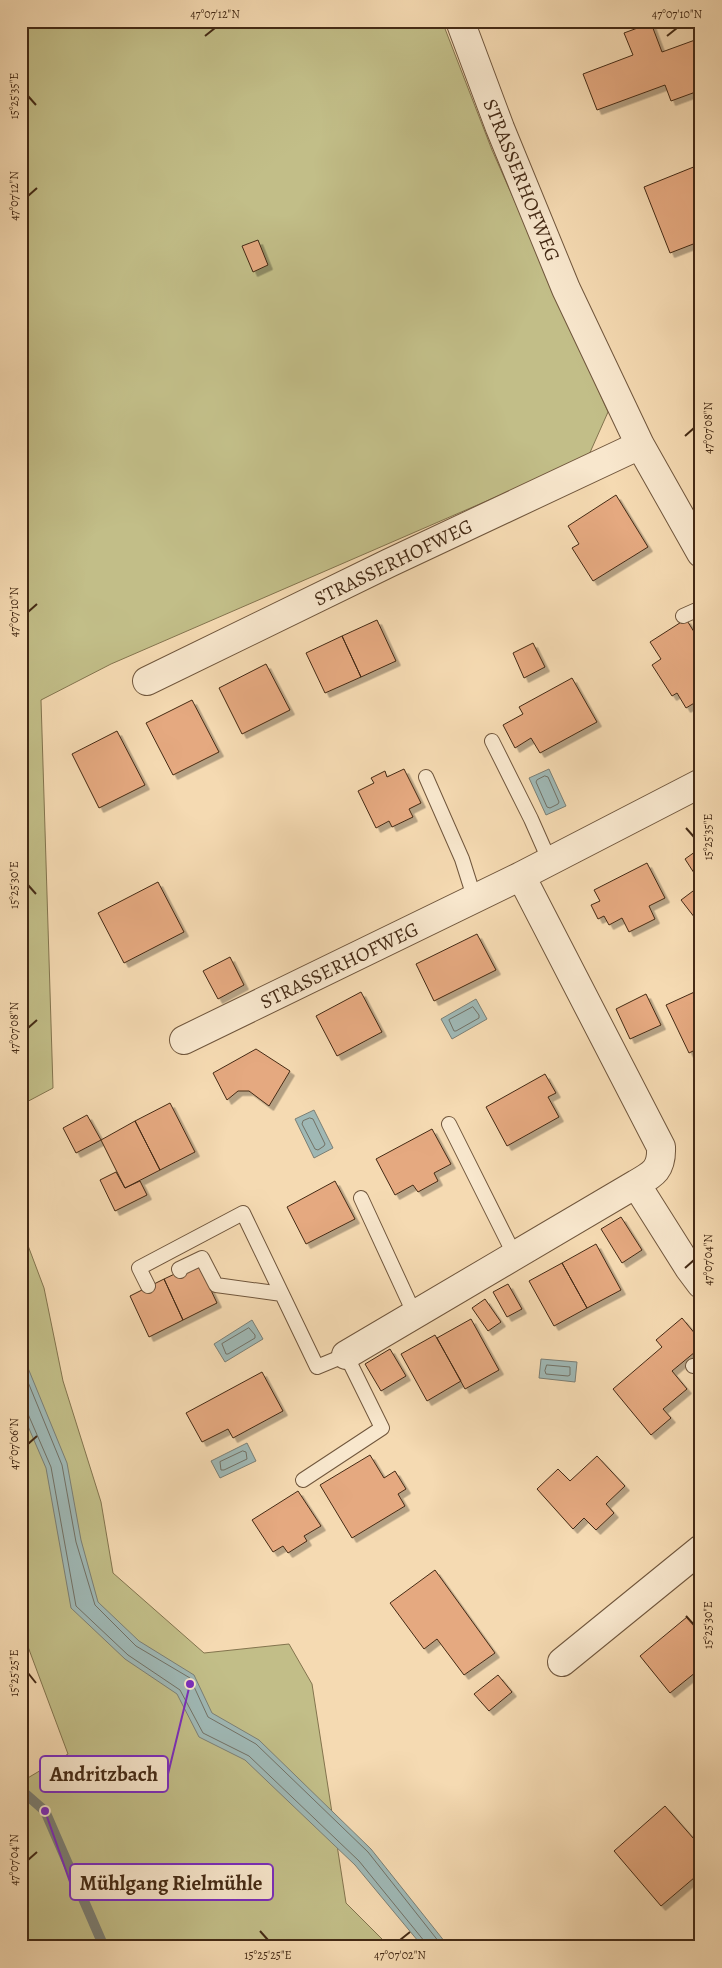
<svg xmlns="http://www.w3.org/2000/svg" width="722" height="1968" viewBox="0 0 722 1968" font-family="Alegreya,serif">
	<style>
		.green { fill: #c2be88; stroke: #83744e }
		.water { fill: #9fb8b5; stroke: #7b7f75 }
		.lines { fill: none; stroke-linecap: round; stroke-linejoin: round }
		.shore { stroke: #727165; stroke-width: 1 }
		.stream { stroke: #7b7f75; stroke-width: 10 }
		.building { fill: #e5a980; stroke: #442a15; filter: url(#shadow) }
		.lane-casing { stroke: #70563c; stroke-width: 16 }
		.street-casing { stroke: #70563c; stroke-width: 30 }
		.lane { stroke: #f8e7cd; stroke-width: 14 }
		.street { stroke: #f8e7cd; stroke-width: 28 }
		.ticks { fill: none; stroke: #442a15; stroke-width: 2 }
		.labels { text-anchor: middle; stroke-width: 5; stroke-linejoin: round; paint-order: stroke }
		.street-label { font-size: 20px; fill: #442a15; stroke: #f8e7cd }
		.leader { fill: none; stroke: #7b2cbf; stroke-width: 2 }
		.callout-dot { fill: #7b2cbf; stroke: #f8e7cd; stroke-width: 2 }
		.callout { fill: #f8e7cd; stroke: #7b2cbf; stroke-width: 2 }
		.callout-label { font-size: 21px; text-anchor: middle; font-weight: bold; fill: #442a15 }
		.neatline { fill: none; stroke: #442a15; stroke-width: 2 }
		.ticks-label { font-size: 12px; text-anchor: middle; fill: #442a15 }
	</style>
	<defs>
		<filter id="shadow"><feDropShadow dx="4.5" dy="4.5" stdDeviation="0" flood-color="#0004"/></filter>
	</defs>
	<rect width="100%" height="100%" fill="#f5dab2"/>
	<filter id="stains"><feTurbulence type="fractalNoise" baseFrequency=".004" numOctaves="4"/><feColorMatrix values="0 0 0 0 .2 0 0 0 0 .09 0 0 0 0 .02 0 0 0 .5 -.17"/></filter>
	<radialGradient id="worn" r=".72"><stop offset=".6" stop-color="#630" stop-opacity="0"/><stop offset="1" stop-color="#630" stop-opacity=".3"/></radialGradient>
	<path class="green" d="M21 21H442L492 150 608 412 588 457 111 664 41 700 53 1088 21 1105Z
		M21 1227 44 1288 63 1381 101 1502 113 1573 204 1653 289 1644 312 1684 346 1903 390 1947H30L21 1927V1782L68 1754 21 1628Z"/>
	<path class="water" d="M549 769 566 806 546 815 529 778Z
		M476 999 487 1019 452 1039 441 1019Z
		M314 1110 333 1148 314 1158 295 1119Z
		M252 1320 263 1339 225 1362 214 1344Z
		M21 1351 67 1463 81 1540 98 1602 139 1641 194 1675 212 1713 259 1740 371 1849 449 1947H423L355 1865 245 1760 199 1737 177 1694 125 1659 71 1608 46 1468 21 1410Z
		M541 1359 577 1362 575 1382 539 1378Z
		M247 1443 256 1461 220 1478 211 1461Z"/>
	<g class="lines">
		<path class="shore" d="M545 776 548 777 559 802 558 804 550 808 547 807 536 782 537 780Z
			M473 1007 479 1015V1018L456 1031H454L449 1020Z
			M310 1118 313 1119 325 1144 324 1146 318 1150 315 1149 302 1124 303 1121Z
			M249 1328 255 1335V1338L228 1354H226L222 1344Z
			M21 1365 62 1465 76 1542 95 1605 136 1646 190 1678 208 1717 256 1744 368 1852 443 1947
			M547 1365 570 1367V1375L568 1376 546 1374 545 1371Z
			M21 1410 28 1414 51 1467 76 1606 128 1655 180 1690 203 1733 249 1756 359 1861 425 1942 426 1947
			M243 1451 246 1452 247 1459 224 1470H221L220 1462Z"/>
		<path class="stream" d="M21 1790 45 1811 104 1947"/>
	</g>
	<path class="building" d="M651 23 662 52 695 40 701 55V90L671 101 665 85 597 110 583 74 633 55 624 33Z
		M701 164V241L670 253 644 187Z
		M258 240 268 265 253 272 242 246Z
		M616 495 648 547 593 581 572 548 579 544 568 526Z
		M686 619 701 643V699L686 708 677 693 672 696 652 665 661 659 650 642Z
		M377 620 396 661 361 677 342 636Z
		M342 636 361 677 325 693 306 653Z
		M533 643 545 667 524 678 513 653Z
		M266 664 290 710 242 734 219 688Z
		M572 678 597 722 540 753 531 738 515 748 503 725 523 714 519 707Z
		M192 700 219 752 173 775 146 723Z
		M117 731 145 785 99 808 72 754Z
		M404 769 421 803 409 809 413 817 392 827 389 821 376 828 358 791 374 783 371 778 385 771 387 777Z
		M699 849 701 852V873L696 876 685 859Z
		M647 863 665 898 649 906 655 919 629 932 622 918 609 925 604 916 598 919 591 905 600 901 594 890Z
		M158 882 184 932 124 963 98 913Z
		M697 888 701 893V914L695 918 681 900Z
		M477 934 496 970 434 1001 416 964Z
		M230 957 244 985 218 999 203 971Z
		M701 989V1047L689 1053 666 1005Z
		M361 992 382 1032 337 1056 316 1016Z
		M646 994 661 1025 630 1039 616 1009Z
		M256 1049 290 1071 269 1106 249 1091H238L227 1100 213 1073Z
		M545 1074 556 1093 548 1097 559 1117 507 1146 486 1107Z
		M170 1103 195 1152 160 1170 135 1121Z
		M87 1115 101 1140 76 1153 63 1128Z
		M135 1121 160 1170 125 1188 101 1140Z
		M432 1129 451 1164 434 1173 438 1181 418 1192 413 1185 395 1195 376 1159Z
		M116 1172 125 1188 140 1181 147 1195 115 1211 100 1180Z
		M335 1181 355 1219 306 1244 287 1207Z
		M621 1217 642 1250 622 1263 601 1229Z
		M596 1244 621 1290 587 1308 562 1263Z
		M198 1263 217 1303 183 1320 164 1279Z
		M562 1263 587 1308 554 1326 529 1281Z
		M164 1279 183 1320 149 1337 130 1296Z
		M508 1284 522 1309 507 1317 493 1292Z
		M485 1299 501 1322 488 1331 472 1308Z
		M682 1318 701 1341V1347L672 1371 687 1389 663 1409 671 1418 651 1435 613 1389 662 1347 656 1340Z
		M471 1319 499 1370 465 1389 437 1338Z
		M435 1335 461 1381 427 1401 401 1354Z
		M390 1349 406 1376 381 1391 365 1364Z
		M262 1372 283 1411 233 1438 228 1429 202 1442 186 1413Z
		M370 1455 384 1478 395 1471 406 1489 398 1494 405 1506 352 1538 320 1485Z
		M597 1456 625 1486 606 1504 614 1513 596 1530 584 1518 573 1529 537 1489 558 1469 570 1481Z
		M298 1491 321 1526 304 1536 307 1541 288 1553 283 1546 273 1552 252 1520Z
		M435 1570 495 1653 464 1675 437 1639 424 1649 390 1603Z
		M687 1617 701 1633V1668L670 1693 640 1656Z
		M498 1675 512 1692 489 1711 474 1694Z
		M665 1806 701 1847V1872L661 1906 614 1851Z
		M701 1938V1947H688Z"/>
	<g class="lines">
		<g class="lane-casing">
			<path id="lane" d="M683 616 701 608
				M492 741 531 819 550 862
				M426 777 462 859 475 900
				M449 1124 515 1256
				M361 1198 415 1315
				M180 1271 179 1269 202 1258 216 1285 282 1294
				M148 1286 139 1268 243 1213 317 1367 346 1355 382 1428 303 1480
				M693 1366 701 1365"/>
		</g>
		<g class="street-casing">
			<path id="street" d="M460 21 500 128 566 289 640 445 701 553
				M147 681 389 563 640 445
				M521 876 701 783
				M184 1040 521 876 661 1147C662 1169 654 1174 636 1184L689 1268 701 1284
				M346 1355 636 1184
				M562 1662 701 1549"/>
		</g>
		<use href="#lane" class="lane"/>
		<use href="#street" class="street"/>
	</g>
	<path class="ticks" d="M205 36 215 28M667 36 677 28M28 96 36 105M28 196 37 188M685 436 694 428M28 612 37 604M686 828 694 837M28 885 36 894M28 1028 37 1020M685 1268 694 1260M28 1444 37 1436M686 1616 694 1625M28 1673 36 1683M28 1860 37 1852M260 1931 268 1940M400 1940 410 1932"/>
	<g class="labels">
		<g class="street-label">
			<text transform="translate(522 180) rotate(68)" y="7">STRASSERHOFWEG</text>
			<text transform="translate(393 562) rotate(-26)" y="7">STRASSERHOFWEG</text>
			<text transform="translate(339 965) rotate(-26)" y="7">STRASSERHOFWEG</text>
		</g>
	</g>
	<path class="leader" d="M190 1684L168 1774M45 1811L70 1882"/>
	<g class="callout-dot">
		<circle cx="190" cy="1684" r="5"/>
		<circle cx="45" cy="1811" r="5"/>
	</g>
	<g class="callout">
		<rect x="40" y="1756" width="128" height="36" rx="5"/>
		<rect x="70" y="1864" width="203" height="36" rx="5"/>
	</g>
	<g class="callout-label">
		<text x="104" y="1781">Andritzbach</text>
		<text x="171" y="1890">Mühlgang Rielmühle</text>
	</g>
	<rect width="722" height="1968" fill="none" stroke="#f5dab2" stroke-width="55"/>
	<rect x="28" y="28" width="666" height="1912" class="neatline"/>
	<g class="ticks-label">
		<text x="215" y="18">47°07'12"N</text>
		<text x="677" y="18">47°07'10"N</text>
		<text transform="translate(14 96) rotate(-90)" y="4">15°25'35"E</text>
		<text transform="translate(14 196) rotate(-90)" y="4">47°07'12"N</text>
		<text transform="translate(708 428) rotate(-90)" y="4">47°07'08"N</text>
		<text transform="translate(14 612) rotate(-90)" y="4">47°07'10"N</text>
		<text transform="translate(708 837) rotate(-90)" y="4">15°25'35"E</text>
		<text transform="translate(14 885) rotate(-90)" y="4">15°25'30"E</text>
		<text transform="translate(14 1028) rotate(-90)" y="4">47°07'08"N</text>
		<text transform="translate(708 1260) rotate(-90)" y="4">47°07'04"N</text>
		<text transform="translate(14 1444) rotate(-90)" y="4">47°07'06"N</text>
		<text transform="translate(708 1625) rotate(-90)" y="4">15°25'30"E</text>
		<text transform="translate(14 1673) rotate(-90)" y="4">15°25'25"E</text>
		<text transform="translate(14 1860) rotate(-90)" y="4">47°07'04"N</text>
		<text x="268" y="1959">15°25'25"E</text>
		<text x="400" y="1959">47°07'02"N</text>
	</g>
	<rect width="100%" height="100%" filter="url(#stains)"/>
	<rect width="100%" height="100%" fill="url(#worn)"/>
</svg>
